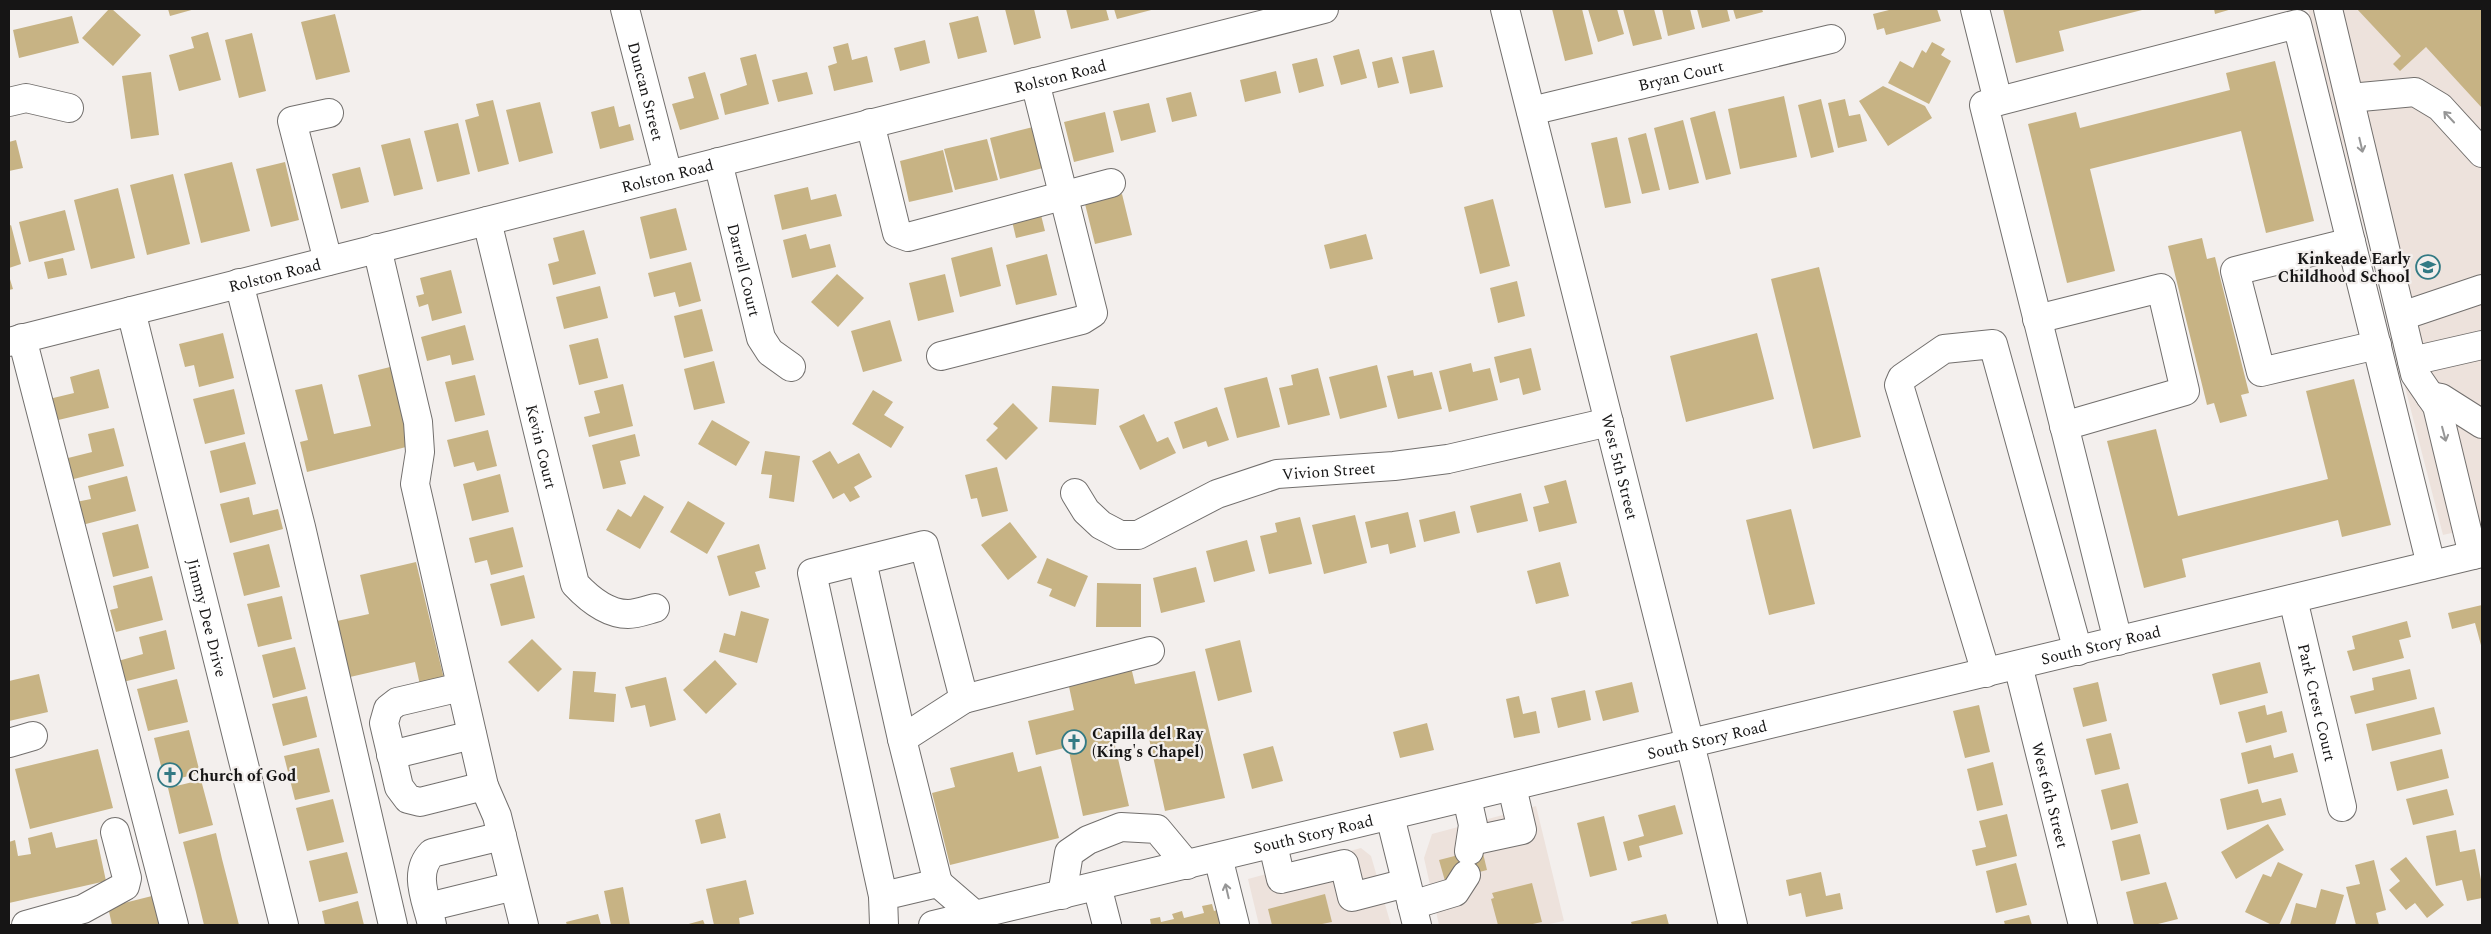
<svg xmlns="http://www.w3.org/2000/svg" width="2491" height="934" viewBox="0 0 2491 934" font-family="Spectral,serif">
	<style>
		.built { fill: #ede2dc }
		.building { fill: #c7b384 }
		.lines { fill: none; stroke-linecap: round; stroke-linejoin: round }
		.minor-casing { stroke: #726f6d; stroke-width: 30 }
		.major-casing { stroke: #726f6d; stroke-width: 30 }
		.minor { stroke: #fff; stroke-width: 28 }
		.major { stroke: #fff; stroke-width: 28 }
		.oneway { stroke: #969696 }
		.labels { text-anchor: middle; stroke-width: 4.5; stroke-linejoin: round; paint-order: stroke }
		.street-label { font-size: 16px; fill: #161515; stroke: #f3efed }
		.poi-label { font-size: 16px; font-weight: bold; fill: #161515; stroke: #f3efed; text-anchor: start }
	</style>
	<rect width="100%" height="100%" fill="#f3efed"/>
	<path class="built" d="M2308 9H2482V526L2443 535Z
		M1536 806 1564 921 1544 925H1439L1424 858 1432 834Z
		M1361 848 1371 856 1391 925H1259L1248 879Z"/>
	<path class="building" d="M109 9H112L141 35 113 66 82 38Z
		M168 9H195L170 16Z
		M1005 9H1034L1041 38 1014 45Z
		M1066 9H1106L1109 20 1071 29Z
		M1114 9H1155L1117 19Z
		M1552 9H1582L1593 54 1565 61Z
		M1588 9H1617L1624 34 1598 42Z
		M1623 9H1654L1662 39 1633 46Z
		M1662 9H1690L1695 29 1668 36Z
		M1697 9H1727L1730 21 1702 28Z
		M1733 9H1762L1763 12 1736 19Z
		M1893 9H1937L1941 21 1886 35 1884 28 1877 30 1873 14Z
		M2003 9H2146L2059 31 2064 51 2016 63Z
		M2214 9H2232L2215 14Z
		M2357 9H2482V108L2426 47 2400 71 2393 64 2401 56Z
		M335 14 350 72 316 80 301 22Z
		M72 16 79 43 19 58 13 30Z
		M978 16 987 52 958 59 949 23Z
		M208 32 221 80 179 91 169 55 194 48 191 37Z
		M252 33 266 91 239 98 225 40Z
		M925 40 930 63 900 71 894 48Z
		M1932 42 1945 49 1941 55 1951 61 1929 104 1888 83 1900 61 1913 68 1922 50 1926 53Z
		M848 43 852 60 867 56 873 82 834 91 828 66 837 63 833 47Z
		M1359 49 1367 78 1341 85 1333 56Z
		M1434 50 1443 87 1410 94 1402 57Z
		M756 54 769 104 725 115 720 94 747 85 740 58Z
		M1392 57 1399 83 1378 88 1372 62Z
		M1317 58 1324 86 1299 93 1292 64Z
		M2275 61 2314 221 2266 233 2241 131 2090 169 2115 271 2067 283 2028 124 2076 112 2080 128 2230 90 2226 73Z
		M1276 71 1281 93 1245 102 1240 80Z
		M151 72 159 135 131 139 122 76Z
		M705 72 719 119 680 130 672 104 694 98 688 77Z
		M807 72 813 94 778 102 772 80Z
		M1883 86 1925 106 1932 118 1888 146 1859 101Z
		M1191 92 1197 116 1172 122 1166 98Z
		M1784 96 1797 157 1740 169 1728 109Z
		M1821 99 1834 152 1811 158 1798 105Z
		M1845 99 1849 116 1860 114 1867 141 1838 148 1828 103Z
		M493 100 509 164 478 172 465 120 479 116 476 104Z
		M540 102 553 153 519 162 506 110Z
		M1149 103 1156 132 1121 141 1113 111Z
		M614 106 619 127 630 124 634 140 600 149 591 112Z
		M1715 111 1731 174 1706 180 1690 118Z
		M1105 112 1114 152 1074 162 1064 122Z
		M1683 120 1699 183 1669 190 1654 128Z
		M458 123 470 174 437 182 424 131Z
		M1033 127 1043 168 1000 179 990 138Z
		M1646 133 1660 190 1642 194 1628 138Z
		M1617 137 1631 203 1605 208 1591 143Z
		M410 138 423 189 394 196 381 145Z
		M987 139 998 180 955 190 944 149Z
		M16 140 23 168 9 171V142Z
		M943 150 953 192 909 202 900 161Z
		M232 162 250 231 201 243 184 174Z
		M285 162 299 220 271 227 256 169Z
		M360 167 369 202 341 209 332 174Z
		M173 174 190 244 147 255 130 185Z
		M808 187 811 200 836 194 842 216 782 230 774 195Z
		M118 188 135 258 91 269 74 200Z
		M1122 194 1132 235 1095 244 1085 204Z
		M1493 199 1510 266 1480 274 1464 207Z
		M676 208 687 250 650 259 640 217Z
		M65 210 75 250 29 262 19 222Z
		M1041 215 1045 231 1016 238 1012 221Z
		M11 225 21 264 9 268V226Z
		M584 230 596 274 553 285 548 264 559 261 553 238Z
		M806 234 810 249 830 244 836 267 792 278 783 240Z
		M1366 234 1373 259 1330 269 1324 245Z
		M2202 238 2207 259 2215 257 2249 393 2241 395 2247 416 2220 423 2214 403 2207 405 2168 246Z
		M992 247 1001 286 960 297 951 258Z
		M1047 254 1057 295 1016 305 1006 265Z
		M63 258 67 275 48 279 44 262Z
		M691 262 701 301 679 307 675 292 654 297 648 273Z
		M1819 267 1861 437 1813 449 1771 279Z
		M451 270 462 313 432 321 428 304 419 307 416 296 424 294 420 278Z
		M837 274 864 298 838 327 811 302Z
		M945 274 954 312 918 321 909 283Z
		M9 276 13 289 9 290Z
		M1517 281 1525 316 1498 323 1490 288Z
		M600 286 608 318 564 329 556 297Z
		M702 309 713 351 684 358 674 316Z
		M890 320 902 361 863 372 851 331Z
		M465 325 474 360 452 365 450 355 427 361 421 337Z
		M223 333 234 378 199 387 194 365 185 367 179 344Z
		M1757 333 1774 399 1686 422 1670 356Z
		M598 338 608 378 579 385 569 345Z
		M1531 348 1541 390 1523 395 1519 378 1500 383 1494 357Z
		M714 361 725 403 694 410 684 369Z
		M1471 363 1473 372 1490 368 1498 400 1449 412 1439 371Z
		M1377 365 1387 407 1340 419 1329 377Z
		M394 366 414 445 307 472 300 442 308 440 295 390 322 384 334 434 371 426 358 375Z
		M1318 368 1330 415 1288 425 1279 388 1293 385 1291 375Z
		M99 369 109 408 54 421 49 399 74 393 70 377Z
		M1413 370 1414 376 1432 372 1442 409 1398 419 1387 376Z
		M475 375 485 415 455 422 445 382Z
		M1267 377 1280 427 1237 438 1224 388Z
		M2354 379 2391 525 2342 537 2338 520 2182 559 2186 577 2144 588 2107 441 2156 429 2178 516 2328 479 2306 391Z
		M623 384 633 426 589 437 584 417 600 413 594 391Z
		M1052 386 1099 389 1096 425 1049 422Z
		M234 389 245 434 205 444 193 399Z
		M873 390 893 402 884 415 904 427 891 448 852 424Z
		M1013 403 1038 428 1006 460 986 440 998 428 993 424Z
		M1217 407 1229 440 1208 447 1206 441 1183 449 1174 422Z
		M1144 414 1157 442 1168 437 1176 453 1140 470 1119 426Z
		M712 420 750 442 736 466 698 444Z
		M114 428 124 466 70 480 64 459 92 452 88 434Z
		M488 430 497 466 477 471 474 462 454 467 447 440Z
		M635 434 640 456 620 461 626 484 603 489 592 445Z
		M245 442 256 484 220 493 210 451Z
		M765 451 800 456 794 502 769 498 772 475 761 474Z
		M830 451 838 464 859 453 872 477 854 487 860 497 850 502 844 493 833 499 812 461Z
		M997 467 1008 511 982 517 977 498 971 499 965 475Z
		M500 474 509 512 472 521 463 484Z
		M127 476 136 511 82 525 76 502 91 499 88 486Z
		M1566 480 1577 523 1539 532 1533 507 1549 503 1544 486Z
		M1521 493 1528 521 1477 533 1470 506Z
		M644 495 664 507 640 549 606 530 618 509 631 517Z
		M249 497 253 515 278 509 283 529 230 543 220 504Z
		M688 501 725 523 707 554 670 532Z
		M1791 509 1815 604 1769 615 1746 520Z
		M1455 511 1460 533 1424 542 1419 520Z
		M1408 512 1416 547 1390 554 1388 544 1371 548 1365 522Z
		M1355 515 1367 563 1324 574 1312 525Z
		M1300 517 1312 564 1269 574 1260 536 1277 532 1275 523Z
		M1010 522 1037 557 1008 580 981 545Z
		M138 524 149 568 113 577 102 533Z
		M513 527 523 567 491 575 487 560 475 563 469 538Z
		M1247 540 1255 571 1214 582 1206 551Z
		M269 544 280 587 244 596 233 553Z
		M759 544 766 569 755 572 760 587 729 596 717 556Z
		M1047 558 1088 576 1075 607 1049 596 1052 589 1037 583Z
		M416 562 444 679 420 685 415 662 350 677 337 621 369 614 360 575Z
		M1560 562 1569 596 1536 604 1527 571Z
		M1196 567 1205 602 1161 613 1153 578Z
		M524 575 535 618 501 626 490 584Z
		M152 576 163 620 116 632 110 610 118 608 113 586Z
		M1097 583 1141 584V627H1096Z
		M282 596 292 639 258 647 247 604Z
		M2482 605V649L2475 623 2452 629 2448 613Z
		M741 611 769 619 757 663 719 652 724 633 735 636Z
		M2407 621 2411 637 2399 640 2404 658 2353 671 2347 651 2355 649 2352 636Z
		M166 630 175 669 123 682 118 661 143 654 139 637Z
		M532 639 562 669 538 692 508 662Z
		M1240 640 1252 692 1218 701 1205 649Z
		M295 647 306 689 273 698 262 655Z
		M715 660 737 684 706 714 683 690Z
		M2260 662 2268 693 2220 705 2212 674Z
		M1131 667 1135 684 1195 671 1225 798 1165 811 1147 729 1113 737 1129 806 1083 816 1068 747 1036 755 1028 721 1074 710 1068 682Z
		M2410 669 2417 699 2355 714 2350 696 2374 690 2372 678Z
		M573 671 596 672 594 692 616 694 614 722 569 719Z
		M39 674 48 712 9 721V681Z
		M666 677 676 720 650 727 645 705 631 708 625 687Z
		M177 679 188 722 148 731 137 689Z
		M1632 682 1639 712 1603 721 1595 691Z
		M2098 682 2107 721 2083 727 2073 688Z
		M1585 690 1591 720 1558 728 1551 698Z
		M307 696 317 737 283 746 272 704Z
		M1519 696 1523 714 1536 711 1540 733 1514 738 1506 699Z
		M1979 705 1990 752 1965 758 1953 711Z
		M2265 705 2267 715 2282 711 2287 732 2246 743 2238 712Z
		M2434 707 2441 734 2372 751 2366 724Z
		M1427 723 1434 750 1400 758 1393 732Z
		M189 730 200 773 165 782 154 738Z
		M2111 733 2120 769 2095 775 2086 739Z
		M2271 745 2274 758 2293 753 2298 772 2248 784 2241 753Z
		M1273 746 1283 781 1252 789 1243 754Z
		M319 748 330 792 295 800 284 756Z
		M98 749 113 808 30 829 15 769Z
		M2442 749 2449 778 2397 791 2390 762Z
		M1013 752 1018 772 1041 766 1059 838 950 865 932 793 955 787 950 768Z
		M1993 762 2003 805 1977 811 1967 769Z
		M201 780 213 825 179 834 168 788Z
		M2128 783 2138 823 2111 830 2101 790Z
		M2258 789 2262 803 2281 798 2286 815 2227 830 2220 799Z
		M2447 789 2454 815 2413 825 2406 799Z
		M333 799 344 842 307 851 296 808Z
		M1675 805 1683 834 1639 846 1642 857 1628 861 1623 842 1644 836 1638 815Z
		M720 813 726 838 701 844 695 820Z
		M2007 814 2017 856 1976 866 1972 850 1986 847 1979 821Z
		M1604 816 1617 870 1590 877 1577 823Z
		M2268 824 2284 850 2236 879 2221 852Z
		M2456 830 2460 852 2475 849 2482 885V898L2467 901 2462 880 2436 886 2426 836Z
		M52 832 56 848 97 839 106 881 9 903V842L15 840 18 856 31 854 28 838Z
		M216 833 222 859 239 925H204L196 892 183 842Z
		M2140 834 2150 874 2121 881 2112 841Z
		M1482 849 1487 870 1445 881 1439 860Z
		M347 852 358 893 319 902 309 861Z
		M2406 857 2444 905 2427 918 2415 903 2406 910 2389 890 2400 881 2390 869Z
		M2374 860 2386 910 2376 913 2379 925H2356L2346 887 2360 884 2355 865Z
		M2278 862 2303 874 2279 925H2272L2245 912 2263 874 2271 877Z
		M2016 863 2027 905 1996 913 1986 871Z
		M1821 872 1826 896 1840 893 1843 909 1806 917 1801 893 1789 896 1786 880Z
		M746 880 754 914 739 918 740 925H714L706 889Z
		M2166 882 2178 919 2154 925H2134L2126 892Z
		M1532 883 1542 922 1528 925H1498L1491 899 1494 898 1492 893Z
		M623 887 630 925H611L604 891Z
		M2321 889 2344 895 2335 925H2290L2296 903 2316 908Z
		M1325 894 1332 922 1317 925H1272L1268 909Z
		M152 896 159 925H112L108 907Z
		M358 901 364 925H325L322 911Z
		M1212 904 1214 911 1217 910 1220 925H1151L1150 919 1160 917 1161 922 1174 919 1172 914 1182 911 1184 918 1204 913 1202 906Z
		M598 914 601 925H567L566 922Z
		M1666 914 1669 925H1632L1631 922Z
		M2029 915 2032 925H2005L2004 921Z
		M703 920 705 925H685Z"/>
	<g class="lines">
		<g class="minor-casing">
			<g id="minor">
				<path id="s1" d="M625 9 668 175"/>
				<path id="s2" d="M1505 9 1696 768 1733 925"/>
				<path d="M1975 9 1998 101"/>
				<path d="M2328 9 2415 374 2437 406 2473 555"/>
				<path d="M2350 98 2415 92 2440 107 2482 153"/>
				<path d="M9 102 26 98 69 108"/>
				<path id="s3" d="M1531 111 1831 39"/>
				<path d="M870 123 897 233 908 237 1111 183"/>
				<path id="s4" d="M718 162 761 338 770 352 791 367"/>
				<path id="s5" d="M487 221 575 584C589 599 607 614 628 614 637 614 647 610 655 608"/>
				<path d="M2351 242 2235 271 2261 372 2377 345"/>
				<path d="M377 248 418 422 420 452 415 484 484 786 497 816 524 925"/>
				<path d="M328 261 292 121 329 113"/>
				<path d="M239 283 301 527 393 925"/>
				<path id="s6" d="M131 311 284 925"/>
				<path d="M2402 316 2482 289"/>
				<path d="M2037 319 2161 288 2185 391 2064 426"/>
				<path d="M22 338 174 925"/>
				<path id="s7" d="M9 342 1324 9"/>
				<path d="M941 356 1082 320 1093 313 1035 82"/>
				<path d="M2412 361 2482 345"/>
				<path d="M2430 396 2441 398 2482 424"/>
				<path id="s8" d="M1075 493 1086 511 1101 525 1120 535H1138L1217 494 1277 474 1394 466 1448 459 1609 422"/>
				<path d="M862 561 902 739"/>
				<path id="s9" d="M2293 599 2342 807"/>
				<path d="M2118 641 1984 105 2297 24 2431 565"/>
				<path id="s10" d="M2018 665 2083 925"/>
				<path d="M1986 673 1899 385 1902 378 1944 349 1993 344 2078 651"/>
				<path d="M461 687 397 702 388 709 384 723 399 787 408 799 420 802 484 786"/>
				<path d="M9 743 33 736"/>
				<path d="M391 755 472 735"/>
				<path d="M1467 798 1473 825 1469 851"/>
				<path d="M1390 816 1417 925"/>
				<path d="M1471 841 1522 830 1512 787"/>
				<path d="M1273 845 1281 879 1344 864 1352 897 1406 883"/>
				<path d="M1218 857 1235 925"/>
				<path d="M938 883 902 739 964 699"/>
				<path d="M1097 886 1107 925"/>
				<path d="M1062 895 1069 853 1088 840 1121 827 1157 829 1187 865"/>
				<path d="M883 896 812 573 924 545 964 699 1150 651"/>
				<path d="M1412 905 1455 892 1466 875"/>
				<path d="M428 907 514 886"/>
				<path d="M26 925 83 909 125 886 127 878 115 832"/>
				<path d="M432 925C427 901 412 873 432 853L502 836"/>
				<path d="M884 925 883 896 938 883 975 915"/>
			</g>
		</g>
		<g class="major-casing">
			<g id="major">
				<path id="s11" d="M933 925 2482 553"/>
			</g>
		</g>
		<use href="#minor" class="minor"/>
		<use href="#major" class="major"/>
	</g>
	<defs><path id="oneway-shaft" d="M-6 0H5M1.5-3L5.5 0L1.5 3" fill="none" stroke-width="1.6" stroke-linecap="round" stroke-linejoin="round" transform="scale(1.25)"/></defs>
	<g class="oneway">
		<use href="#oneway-shaft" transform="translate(2449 117) rotate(-133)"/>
		<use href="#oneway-shaft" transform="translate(2361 145) rotate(77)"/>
		<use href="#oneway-shaft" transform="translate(2444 434) rotate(75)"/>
		<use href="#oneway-shaft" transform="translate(1227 891) rotate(-103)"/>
	</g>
	<defs>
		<g id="school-ring" transform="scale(1.25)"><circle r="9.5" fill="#f3efed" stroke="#337a84" stroke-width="1.5"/><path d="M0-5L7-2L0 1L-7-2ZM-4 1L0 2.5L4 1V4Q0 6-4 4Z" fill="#337a84"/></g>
		<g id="church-ring" transform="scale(1.25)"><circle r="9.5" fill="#f3efed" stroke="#337a84" stroke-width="1.5"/><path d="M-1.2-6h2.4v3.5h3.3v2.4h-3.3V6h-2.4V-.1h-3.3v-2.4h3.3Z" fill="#337a84"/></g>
	</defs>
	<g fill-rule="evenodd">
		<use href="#school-ring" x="2428" y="267"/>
		<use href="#church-ring" x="1074" y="742"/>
		<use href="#church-ring" x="170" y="775"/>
	</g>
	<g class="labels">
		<g class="street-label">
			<text dy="6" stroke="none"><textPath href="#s3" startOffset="154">Bryan Court</textPath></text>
			<text dy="6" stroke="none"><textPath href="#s7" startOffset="1084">Rolston Road</textPath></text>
			<text dy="6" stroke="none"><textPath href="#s1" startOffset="85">Duncan Street</textPath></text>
			<text dy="6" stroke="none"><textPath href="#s7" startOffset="679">Rolston Road</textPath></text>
			<text dy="6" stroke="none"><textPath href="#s4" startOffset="111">Darrell Court</textPath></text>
			<text dy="6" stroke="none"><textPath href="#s7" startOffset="274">Rolston Road</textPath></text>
			<text dy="6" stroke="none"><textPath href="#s5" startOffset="232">Kevin Court</textPath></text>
			<text dy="6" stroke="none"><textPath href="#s2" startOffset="472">West 5th Street</textPath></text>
			<text dy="6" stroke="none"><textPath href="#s8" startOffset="285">Vivion Street</textPath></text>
			<text dy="6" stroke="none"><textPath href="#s6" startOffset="316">Jimmy Dee Drive</textPath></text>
			<text dy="6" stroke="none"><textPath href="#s11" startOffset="1201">South Story Road</textPath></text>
			<text dy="6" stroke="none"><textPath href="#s9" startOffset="106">Park Crest Court</textPath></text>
			<text dy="6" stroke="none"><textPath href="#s11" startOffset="796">South Story Road</textPath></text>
			<text dy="6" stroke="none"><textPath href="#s10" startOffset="134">West 6th Street</textPath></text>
			<text dy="6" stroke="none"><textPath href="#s11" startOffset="391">South Story Road</textPath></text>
		</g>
		<g class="poi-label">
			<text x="2410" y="264" text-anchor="end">Kinkeade Early<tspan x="2410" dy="18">Childhood School</tspan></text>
			<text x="1092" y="739">Capilla del Ray<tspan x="1092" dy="18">(King's Chapel)</tspan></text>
			<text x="188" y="781">Church of God</text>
		</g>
	</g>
	<rect width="2491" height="934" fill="none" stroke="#161515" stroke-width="20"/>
</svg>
